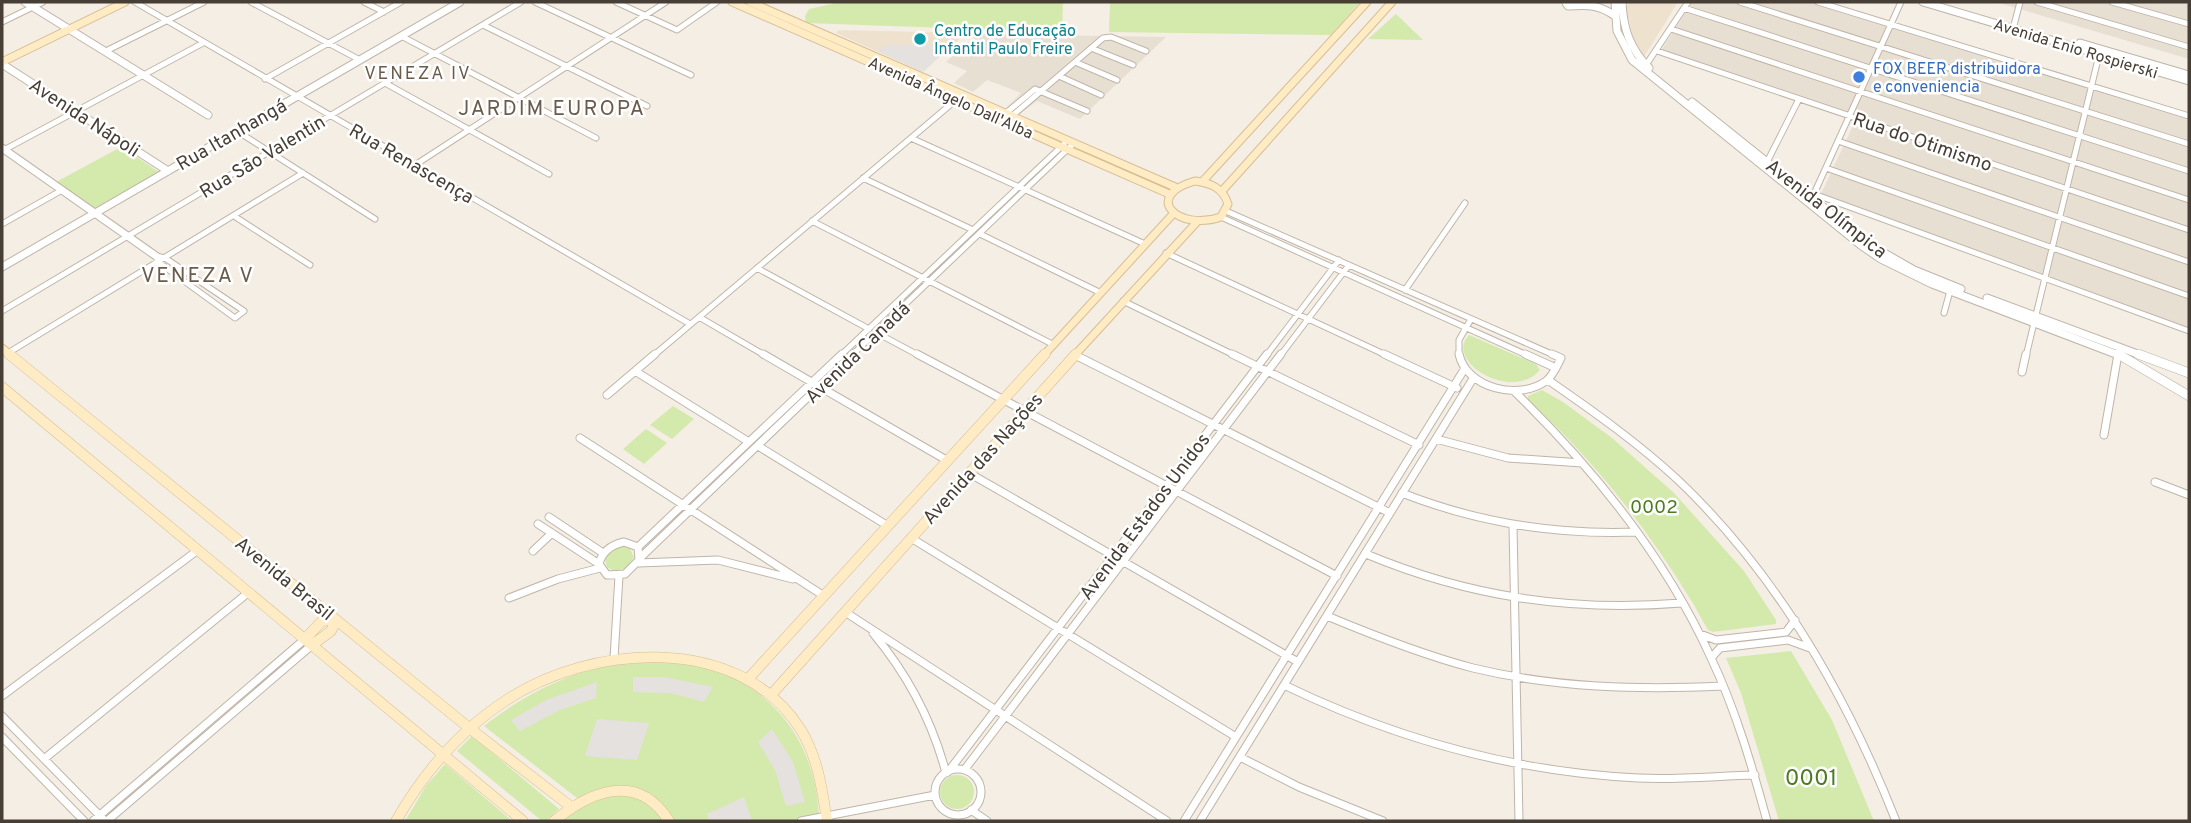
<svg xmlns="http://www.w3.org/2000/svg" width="2191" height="823" viewBox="0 0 2191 823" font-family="Overpass,sans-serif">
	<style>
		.residential { fill: #e8dfd3 }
		.education { fill: #eee2ce }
		.green { fill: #d4eaac }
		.parking { fill: #e4e1de }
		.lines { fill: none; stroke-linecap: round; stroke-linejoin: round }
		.minor-far1-casing { stroke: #c0b5a8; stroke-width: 7 }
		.minor-casing { stroke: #c0b5a8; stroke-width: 9 }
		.tertiary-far1-casing { stroke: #c0b5a8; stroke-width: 9 }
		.tertiary-casing { stroke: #c0b5a8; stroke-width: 10 }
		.secondary-far1-casing { stroke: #d6be93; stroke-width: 9 }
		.secondary-casing { stroke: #d6be93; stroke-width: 11 }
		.minor-far1 { stroke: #fff; stroke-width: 5 }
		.minor { stroke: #fff; stroke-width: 7 }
		.tertiary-far1 { stroke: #fff; stroke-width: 7 }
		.tertiary { stroke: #fff; stroke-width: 9 }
		.secondary-far1 { stroke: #ffebc4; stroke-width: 7 }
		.secondary { stroke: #ffebc4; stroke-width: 10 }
		.culture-dot { fill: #0f9aa8; stroke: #fff; stroke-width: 2.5 }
		.shop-dot { fill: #3f7fe0; stroke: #fff; stroke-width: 2.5 }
		.labels { text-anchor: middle; stroke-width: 5; stroke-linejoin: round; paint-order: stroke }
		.far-culture-label { font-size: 16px; fill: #0d838f; stroke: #fff; text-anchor: start }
		.far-street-label { font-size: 16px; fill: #473e35; stroke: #fff }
		.far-shop-label { font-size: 16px; fill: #366cbe; stroke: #fff; text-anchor: start }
		.far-neighbourhood-label { font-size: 18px; letter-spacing: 2px; fill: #6a5b4b; stroke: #fff }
		.street-label { font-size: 19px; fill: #473e35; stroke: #fff }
		.park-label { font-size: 19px; fill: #4e7b25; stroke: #fff }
		.neighbourhood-label { font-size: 21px; letter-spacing: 2px; fill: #6a5b4b; stroke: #fff }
		.near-park-label { font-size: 23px; fill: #4e7b25; stroke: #fff }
	</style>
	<rect width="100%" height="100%" fill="#f4eee5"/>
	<path class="residential" d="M1692 2H1816L2189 114V328L1821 194 1857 117 1661 51Z
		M1996 2H2189V59Z
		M978 34 1166 37 1080 119 1037 101 1021 113 1007 107 1021 93 987 80 973 92 954 83 967 71 946 62Z"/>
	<path class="education" d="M1629 2H1678L1644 57 1634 41 1626 9Z
		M838 30 966 33 923 72 836 33Z"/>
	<path class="green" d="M841 2H1063L1062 32 806 23 805 16 809 9Z
		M1110 2H1360L1331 35 1109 32Z
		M1396 14 1423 40 1368 39Z
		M121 147 159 172 95 209 56 182Z
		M1469 335 1536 364 1540 370C1512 403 1443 361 1469 335Z
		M1542 390 1563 402 1612 438 1674 493 1744 571 1776 620V624L1713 632 1708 630C1701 619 1696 607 1689 597 1644 524 1591 457 1528 400V396Z
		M673 406 694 419 672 439 650 425Z
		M646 429 667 443 644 464 623 449Z
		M619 546 629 547 634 557 627 568 614 571 607 567 605 559 610 551Z
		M1791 651 1832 720 1874 821H1779L1741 693 1726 658Z
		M642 659C660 661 679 660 696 664 774 685 817 742 819 821H562L586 805 484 726C532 688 582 667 642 659Z
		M472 736 559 809 546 821H542L457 751Z
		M445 764 512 821H405L426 786Z
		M940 792a17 17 0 1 1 34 0a17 17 0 1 1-34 0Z"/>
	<path class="parking" d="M887 45 951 46 923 72 878 51Z
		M633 677H663L713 687 704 702 670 693 633 692Z
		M597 682 596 698 560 710 520 731 511 720 546 700Z
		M597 719 649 723 637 760 585 756Z
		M772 729 793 762 805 802 786 806 775 770 758 742Z
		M744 797 752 821H709L707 814Z"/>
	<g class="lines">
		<g class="minor-far1-casing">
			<path id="minor-far1" d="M135 2 690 324
				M251 2 360 60
				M364 2 384 12
				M535 2 691 75
				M616 2 677 30 717 2
				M1740 2 2189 144
				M1818 2 2189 116
				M2037 2 2189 47
				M2112 2 2189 24
				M1684 8 2189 171
				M2 22 43 2
				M483 25 647 106
				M1671 29 2189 200
				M2013 29 2020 2
				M401 36 596 138
				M1091 48 1133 65
				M106 51 204 2
				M1657 51 2189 230
				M1075 62 1117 80
				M1646 65 1688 2
				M1059 76 1101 95
				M265 79 401 2
				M385 83 549 174
				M1006 113 1035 89 1087 111
				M1012 116 1103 38 1111 37 1146 51
				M237 131 375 219
				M911 138 1145 244
				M1838 141 2189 262
				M2 151 203 43
				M415 165 666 2
				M1765 166 1799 99
				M1826 168 2189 296
				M863 178 973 230
				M1814 194 2189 331
				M1813 196 1901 2
				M1226 211 1556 356
				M234 216 310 265
				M1221 217 1529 356
				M812 221 1054 345
				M2 224 62 190
				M980 234 1101 293
				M1166 253 1388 356
				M156 256 165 258 244 311 235 318 158 262Z
				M757 268 869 329
				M1405 290 1465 203
				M1123 301 1236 356
				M2 311 521 2
				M1944 313 1950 291
				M699 317 766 356
				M877 333 920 356
				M8 353 303 173
				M653 356 956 100
				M840 356 1064 144
				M851 356 1074 143
				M1266 356 1339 260
				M1280 356 1349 265
				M1459 356V340L1471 319
				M2026 356 2100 51
				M2117 356 2118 352"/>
		</g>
		<g class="minor-casing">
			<path id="minor" d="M763 354 948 461
				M917 354 1337 576
				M1232 354 1419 445
				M1384 354 1457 388
				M1459 354C1466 388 1519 401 1546 381 1553 376 1557 366 1561 358L1552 354
				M1525 354 1556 368
				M1075 355 1390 513
				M635 371 749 442
				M2022 372 2026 354
				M1548 380C1593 411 1638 443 1678 480 1778 575 1846 694 1896 821
				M1514 391C1594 469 1666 557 1712 660 1736 711 1752 766 1767 821
				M607 395 655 354
				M2104 435 2118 354
				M580 438 824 596
				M1436 439 1508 458 1582 463
				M758 446 888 526
				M969 473 1298 662
				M2155 482 2189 495
				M1402 493C1478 523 1554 535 1636 532
				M549 517 603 553
				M538 524 599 564
				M1513 526 1519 821
				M911 538 1236 737
				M624 542 638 547 639 560 625 574 607 575 599 564C602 551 611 545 624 542Z
				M638 547 842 354
				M533 551 552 533
				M1366 554C1469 597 1571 612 1682 603
				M639 559 853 354
				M638 563 718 560 793 579
				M509 598 558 579 600 568
				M845 612 1167 821
				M1327 616C1375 636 1423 655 1473 668 1555 688 1639 690 1723 686
				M873 633C908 675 932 720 946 773
				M1700 634 1716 640 1786 632 1795 620
				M1712 657 1720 648 1788 640 1810 648
				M614 658 619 576
				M1284 685C1396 739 1513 772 1638 778 1677 780 1716 776 1755 775
				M2 696 198 550
				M2 716 105 821
				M2 737 84 821
				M1240 757 1299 787 1383 821
				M44 759 249 592
				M935 792a23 23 0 1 1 46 0a23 23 0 1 1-46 0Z
				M965 769 1281 354
				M948 772 1267 354
				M971 810 987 821
				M93 821 305 639
				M107 821 312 645
				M801 821 935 795
				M1184 821 1465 368
				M1200 821 1474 377"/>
		</g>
		<g class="tertiary-far1-casing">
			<path id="tertiary-far1" d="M25 2 208 115
				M1615 2 1617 31 1632 60 1862 246 1881 259 1932 284 2121 356
				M1622 2C1623 28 1630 49 1649 68
				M1923 2 2189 81
				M1566 3 1568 6C1587 5 1599 4 1615 16
				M2080 43 2189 75
				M2 64 168 171
				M1692 102 1872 246 1914 270 1961 289
				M2 148 156 256
				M2 267 460 2
				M1987 298 2143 356"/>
		</g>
		<g class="tertiary-casing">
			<path id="tertiary" d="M2118 354 2189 396
				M2138 354 2189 373"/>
		</g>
		<g class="secondary-far1-casing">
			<path id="secondary-far1" d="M732 2 1169 194
				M750 2 1175 187
				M2 62 125 2
				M1195 181C1211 183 1223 188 1228 204L1221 217C1177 232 1142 196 1195 181Z
				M1202 182 1367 2
				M1222 191 1392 2
				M2 348 12 356
				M1043 356 1173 214
				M1074 356 1196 223"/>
		</g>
		<g class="secondary-casing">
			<path id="secondary" d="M9 354 468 727 570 806
				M2 387 523 821
				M305 639 321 622 334 618
				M312 645 331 631 336 620
				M748 679 1045 354
				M771 695 1076 354
				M396 821C424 772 458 732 505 701 590 644 739 632 801 730 818 758 822 789 827 821
				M554 821C592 790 638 772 669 821"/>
		</g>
		<use href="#minor-far1" class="minor-far1"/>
		<use href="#minor" class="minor"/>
		<use href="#tertiary-far1" class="tertiary-far1"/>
		<use href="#tertiary" class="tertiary"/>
		<use href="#secondary-far1" class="secondary-far1"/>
		<use href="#secondary" class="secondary"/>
	</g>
	<circle class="culture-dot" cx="920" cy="39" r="7"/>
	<circle class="shop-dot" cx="1859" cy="77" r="7"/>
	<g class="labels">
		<g class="far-culture-label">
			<text x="934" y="36">Centro de Educação<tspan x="934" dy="18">Infantil Paulo Freire</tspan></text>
		</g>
		<g class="far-street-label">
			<text transform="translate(2076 48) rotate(17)" y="6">Avenida Enio Rospierski</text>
			<text transform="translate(951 97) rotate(24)" y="6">Avenida Ângelo Dall'Alba</text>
		</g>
		<g class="far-shop-label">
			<text x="1873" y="74">FOX BEER distribuidora<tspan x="1873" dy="18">e conveniencia</tspan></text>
		</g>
		<g class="far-neighbourhood-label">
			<text x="418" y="79">VENEZA IV</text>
		</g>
		<g class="street-label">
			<text transform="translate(85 117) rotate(33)" y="7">Avenida Nápoli</text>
			<text transform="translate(231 134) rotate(-30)" y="7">Rua Itanhangá</text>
			<text transform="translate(1923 141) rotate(19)" y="7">Rua do Otimismo</text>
			<text transform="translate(262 156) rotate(-31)" y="7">Rua São Valentin</text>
			<text transform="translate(412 163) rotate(30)" y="7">Rua Renascença</text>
			<text transform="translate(1827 208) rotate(38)" y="7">Avenida Olímpica</text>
			<text transform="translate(857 352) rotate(-44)" y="7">Avenida Canadá</text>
			<text transform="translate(982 458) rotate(-48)" y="7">Avenida das Nações</text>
			<text transform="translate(1144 516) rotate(-53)" y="7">Avenida Estados Unidos</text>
			<text transform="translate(285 578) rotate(39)" y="7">Avenida Brasil</text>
		</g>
		<g class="park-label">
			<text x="1654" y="513">0002</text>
		</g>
		<g class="neighbourhood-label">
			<text x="552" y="115">JARDIM EUROPA</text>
			<text x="198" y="282">VENEZA V</text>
		</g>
		<g class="near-park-label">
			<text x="1811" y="785">0001</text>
		</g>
	</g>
	<rect width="2191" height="823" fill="none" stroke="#473e35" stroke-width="7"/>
</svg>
